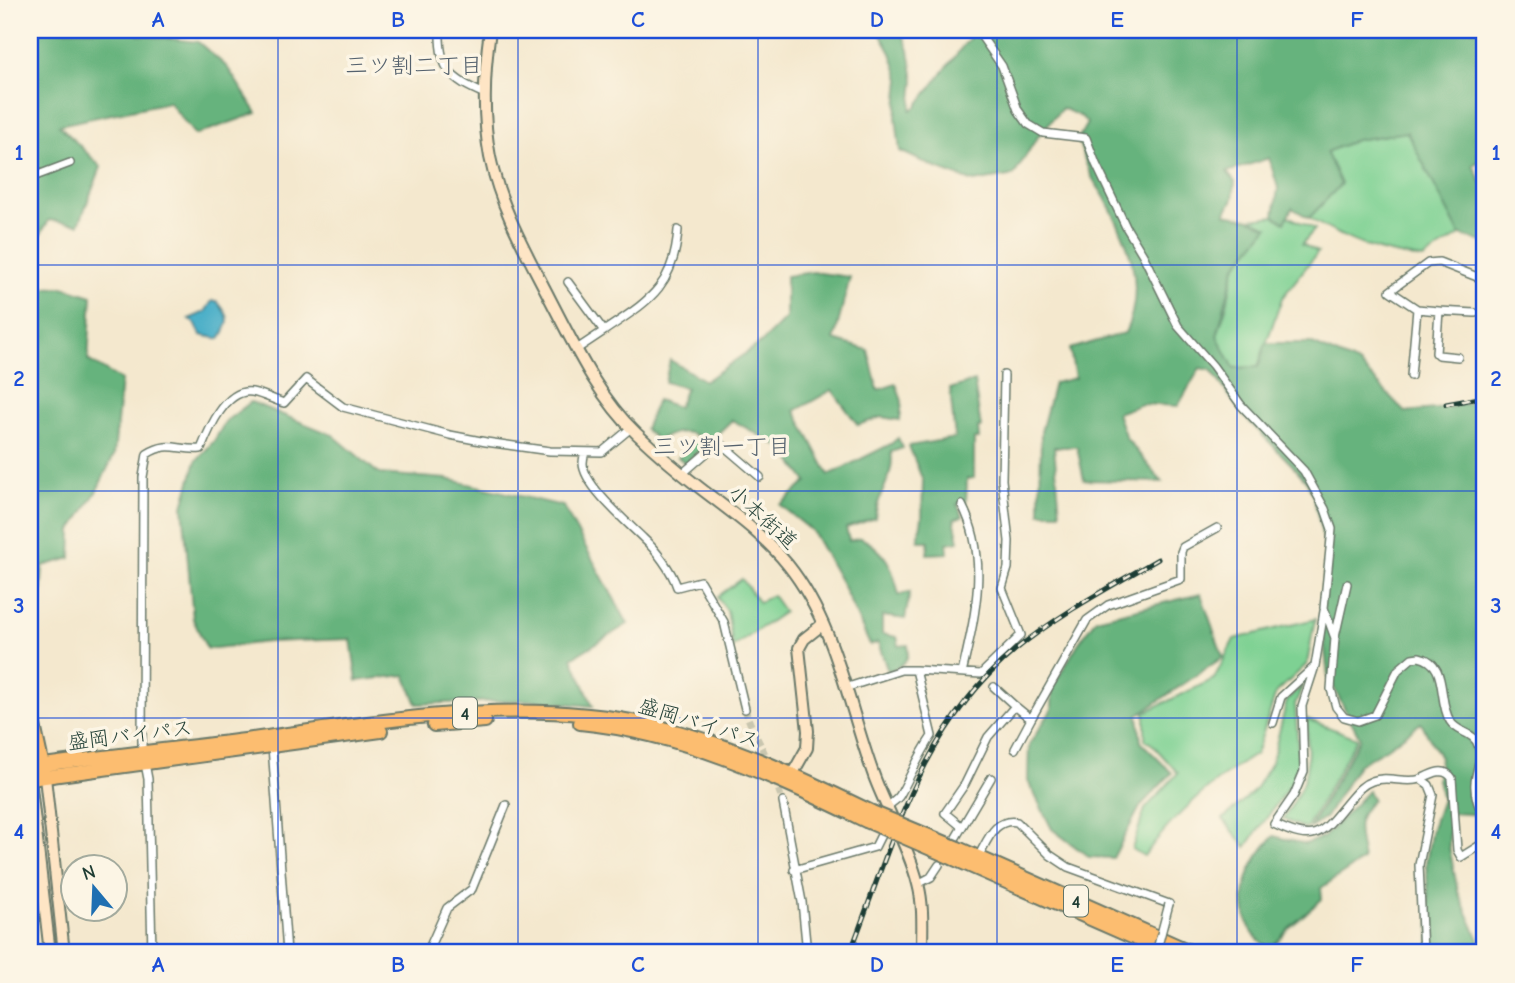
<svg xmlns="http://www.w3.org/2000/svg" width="1515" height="983" viewBox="0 0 1515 983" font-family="'Comic Neue','Klee One',sans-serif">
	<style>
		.green { fill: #7ed193; stroke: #4e8764; stroke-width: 2 }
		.forest { fill: #66b37d; stroke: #427858; stroke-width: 2 }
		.water { fill: #47adc7; stroke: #33757e; stroke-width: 2 }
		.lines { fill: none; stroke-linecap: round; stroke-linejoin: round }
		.street-tunnel { stroke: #c9c6af; stroke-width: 7; stroke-dasharray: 7 3.5; stroke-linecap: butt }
		.street-casing { stroke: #6a796a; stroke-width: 10 }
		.secondary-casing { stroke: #6a796a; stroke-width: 14 }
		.highway-casing { stroke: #6a796a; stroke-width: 16 }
		.street { stroke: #fff; stroke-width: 7 }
		.secondary { stroke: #fee5c5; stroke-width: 10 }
		.highway { stroke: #fcbd6f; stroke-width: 12 }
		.rail-casing { stroke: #1f3d34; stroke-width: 5 }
		.rail { stroke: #fcf5e5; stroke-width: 2.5; stroke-dasharray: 8; stroke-linecap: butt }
		.street-bridge-casing { stroke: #6a796a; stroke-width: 10; stroke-linecap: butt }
		.highway-bridge-casing { stroke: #6a796a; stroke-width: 16; stroke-linecap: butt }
		.street-bridge { stroke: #fff; stroke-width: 7 }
		.highway-bridge { stroke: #fcbd6f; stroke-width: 12 }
		.grid { fill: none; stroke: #1d4ed8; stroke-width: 2; stroke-opacity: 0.55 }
		.labels { text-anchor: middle; stroke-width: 7; stroke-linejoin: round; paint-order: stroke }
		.shield { fill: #fcf5e5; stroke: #617469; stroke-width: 2 }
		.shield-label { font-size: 19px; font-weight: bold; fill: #1f3d34 }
		.street-label { font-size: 21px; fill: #1f3d34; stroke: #fcf5e5 }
		.neighbourhood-label { font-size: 23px; fill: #55626e; stroke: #fcf5e5 }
		.neatline { fill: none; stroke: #1d4ed8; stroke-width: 2.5 }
		.grid-label { font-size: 23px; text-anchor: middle; font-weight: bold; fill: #1d4ed8 }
	</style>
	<rect width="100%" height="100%" fill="#fcf5e5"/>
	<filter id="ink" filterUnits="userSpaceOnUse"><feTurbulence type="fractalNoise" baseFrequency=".0143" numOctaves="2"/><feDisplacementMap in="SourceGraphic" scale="14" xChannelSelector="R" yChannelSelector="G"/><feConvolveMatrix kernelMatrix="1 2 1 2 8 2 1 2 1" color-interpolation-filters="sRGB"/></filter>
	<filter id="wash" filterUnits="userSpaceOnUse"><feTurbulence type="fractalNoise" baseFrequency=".00686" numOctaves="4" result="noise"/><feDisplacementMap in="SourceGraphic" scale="28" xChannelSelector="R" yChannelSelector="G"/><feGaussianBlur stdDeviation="1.57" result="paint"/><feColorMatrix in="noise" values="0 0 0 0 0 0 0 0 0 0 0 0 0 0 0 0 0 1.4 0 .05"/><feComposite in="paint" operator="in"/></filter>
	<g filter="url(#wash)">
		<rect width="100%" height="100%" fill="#f4e8ce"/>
		<path class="green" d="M1407 132 1460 235 1423 259C1377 253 1349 242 1309 218L1341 184 1326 152 1356 140Z
			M1274 216 1285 222 1288 216 1315 229 1302 244 1318 252 1282 298 1258 367 1233 368 1217 336 1227 305 1235 267 1268 227 1250 219Z
			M742 579 759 603 772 595 784 612 733 647 727 611 717 597Z
			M1315 619 1307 664 1276 693 1256 754C1211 782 1176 813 1144 856L1132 849 1145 809 1178 773 1153 745 1145 740V712L1214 679 1234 639Z
			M1303 685 1295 704 1299 763 1292 782 1246 847 1223 819 1254 791 1272 761 1287 700Z
			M1307 719 1357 738 1306 829 1283 819C1311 776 1308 769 1307 719Z"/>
		<path class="forest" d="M30 30H132L139 35 198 42 227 67 257 113 195 135 169 102 59 125 101 167 79 224 49 220 30 252Z
			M878 30H901L909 50 914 80 911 110 916 107 970 37 966 30H1485V158L1473 165 1485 190V243L1460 235 1407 132 1356 140 1326 152 1341 184 1309 218 1292 208 1285 222 1274 216 1278 188 1269 158 1227 172 1235 182 1233 199 1225 214 1250 219 1268 227 1235 267 1217 336 1234 368 1258 367 1266 343H1310L1359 364 1405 412 1446 408 1485 400V815L1450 813 1449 846 1458 892 1485 953H1429L1430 919 1426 863 1432 828 1442 799 1437 779 1440 758 1421 723 1387 748 1358 765 1326 817 1309 829 1360 738 1328 677 1321 616 1326 551 1313 495 1307 482 1296 469 1243 415 1211 370 1200 368 1178 406 1142 404 1117 413 1126 438 1162 482 1084 480 1077 447H1054L1060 513H1040L1041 432 1054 383 1075 378 1070 349 1125 333C1147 285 1129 242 1105 198 1101 190 1094 183 1091 175 1085 163 1082 151 1078 139L1087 123 1082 117 1062 108 1036 139 1014 175 974 182 934 167 900 151 896 117 900 79 891 53Z
			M813 272 850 277 834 340 868 350 878 390 896 384 902 401 900 420 881 417 858 425 832 390 795 411 829 475 891 444 898 438 903 448 891 452C896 476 876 495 875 518L846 528 849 541 861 538C887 551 893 568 899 595L910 592 905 619 882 616V634L897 637 899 646 908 645C910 662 902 666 888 671L878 643 870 645 842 584 812 531 780 505 807 482 782 448 732 420 686 464 678 457 700 437C684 428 673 433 657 440L645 429 657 400 678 407 686 388 665 382 670 360 705 381 762 342 786 318V276Z
			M63 287 92 296 88 360 121 380 114 455 96 492 72 530 71 558 43 566 40 613 30 615V289Z
			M974 381 981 428H978L979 439H974V478L967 479 966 503 957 504 963 516 954 519 959 541 947 543 948 553 927 554 929 541H918L922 518 923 481 909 446 955 438 950 389Z
			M251 402 333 435 379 474 447 479 563 506 628 624 572 658 593 706 527 700 417 704 405 675 357 681 351 639 267 642 207 649 193 619 183 506 196 461 214 441 226 421Z
			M1201 594 1223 657 1138 715 1141 742 1172 773 1141 805 1113 858 1089 857 1052 829 1028 781 1029 745 1052 709V688L1078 644 1096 619Z
			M1368 791 1373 800C1351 820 1359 833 1363 860L1321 888 1322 899 1289 928 1270 950C1264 944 1255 938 1251 930 1234 896 1250 861 1274 836L1305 844 1324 837Z"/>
		<path class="water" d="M212 301H217C230 318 232 319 220 339L201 335 195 323 189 319 205 312Z"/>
	</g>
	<g filter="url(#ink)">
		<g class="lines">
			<path class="street-tunnel" d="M745 709C751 729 762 746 770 765
				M775 780 783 802"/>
			<g class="street-casing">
				<path id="street" d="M440 30C439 69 450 79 485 94
					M977 30 1002 66 1018 110 1028 124 1043 133 1086 138 1096 164 1126 227 1143 255 1178 326 1213 366 1241 405 1304 471 1325 509 1332 529 1324 608 1335 638 1331 689 1336 707 1344 717 1358 721 1375 715 1398 670 1412 658 1419 657C1449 663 1437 700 1450 721 1457 733 1474 732 1478 745 1483 757 1476 770 1475 783 1474 796 1479 807 1485 819
					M30 178 70 163
					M568 282 604 331 577 349
					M1417 309 1439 311 1436 353 1438 355 1458 357
					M1439 311 1475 313
					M604 331C648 301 674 288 678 230
					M1411 376 1417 309 1390 291 1428 263 1439 262 1485 280
					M585 452C584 456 583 459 583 463 583 485 628 523 643 538 656 550 672 571 677 587L700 581 724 622 745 709
					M682 474 719 442 760 477
					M1335 637 1347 584
					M1314 669 1302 706 1304 771 1294 795 1274 824C1319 846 1322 832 1351 798 1357 791 1363 784 1372 781 1388 775 1405 784 1421 779
					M962 673C975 616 990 559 962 505
					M845 688 901 670H916
					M1031 719 1087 620 1108 605 1181 579V552L1183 547 1217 528
					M1273 723 1281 697 1315 666 1324 611
					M272 746 287 953
					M1015 749 1031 719 1015 706
					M783 802 802 902 807 953
					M885 810C889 803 896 802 900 795 911 775 919 755 932 736L916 670 981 674 1021 635 1002 588 1008 568 1009 541 1002 480 1004 375
					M962 827 945 813 965 784 988 737 1015 706 994 687
					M955 839 991 778
					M978 857C988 840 994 818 1017 822L1050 855 1068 867 1169 904
					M794 870 875 847 882 833V825
					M918 884 931 877 939 865
					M152 953 148 779 142 748 143 477 147 454C169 440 178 451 201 449 209 429 226 388 252 392 263 394 274 400 284 403L306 379 343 407 450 435 486 442 550 451 602 452 631 428
					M427 953 447 908 472 889 506 805
					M1423 953 1419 865 1433 795 1429 785 1421 779C1431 774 1444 766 1452 778L1457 850 1461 857 1485 842"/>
			</g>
			<g class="secondary-casing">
				<path id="secondary" d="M490 30C484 72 482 115 490 157 500 207 527 254 550 299 574 345 598 397 636 433 656 452 678 471 700 488 731 512 763 534 788 565 836 625 848 705 874 776 887 811 909 848 918 884 924 906 922 931 922 953
					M45 777 64 953
					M30 779 50 953
					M789 780 807 748 808 731 799 648 804 639 823 624"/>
			</g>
			<g class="highway-casing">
				<path id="highway" d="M30 707 44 771
					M580 723C684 733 774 777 866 821
					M434 725 485 721
					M30 767C101 756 174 749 245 740 378 722 518 695 651 725 728 742 800 777 872 812
					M30 779 381 731
					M958 848 1194 953
					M954 859 1168 953"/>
			</g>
			<use href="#street" class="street"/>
			<use href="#secondary" class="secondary"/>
			<use href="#highway" class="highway"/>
			<g class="rail-casing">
				<path id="rail" d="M1446 404 1485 397
					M850 953C893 842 920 730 1015 650 1059 614 1110 587 1158 559"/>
			</g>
			<use href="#rail" class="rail"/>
			<g class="street-bridge-casing">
				<path id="street-bridge" d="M1156 953 1169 904"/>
			</g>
			<g class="highway-bridge-casing">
				<path id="highway-bridge" d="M872 812 958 848
					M866 821 954 859"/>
			</g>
			<use href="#street-bridge" class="street-bridge"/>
			<use href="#highway-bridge" class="highway-bridge"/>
		</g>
	</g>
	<path class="grid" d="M278 30V953M518 30V953M758 30V953M997 30V953M1237 30V953M30 265H1485M30 491H1485M30 718H1485"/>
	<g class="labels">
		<g class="shield">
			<rect x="453" y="697.5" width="24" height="31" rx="5"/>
			<rect x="1064" y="885.5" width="24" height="31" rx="5"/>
		</g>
		<g class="shield-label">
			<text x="465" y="720">4</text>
			<text x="1076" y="908">4</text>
		</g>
		<g class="street-label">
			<text transform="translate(763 517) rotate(42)" y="7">小本街道</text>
			<text transform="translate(699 723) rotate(17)" y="7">盛岡バイパス</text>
			<text transform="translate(130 735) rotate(-7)" y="7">盛岡バイパス</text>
		</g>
		<g class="neighbourhood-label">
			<text x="414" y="73">三ツ割二丁目</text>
			<text x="722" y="454">三ツ割一丁目</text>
		</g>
	</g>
	<rect width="1515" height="983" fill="none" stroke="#fcf5e5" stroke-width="77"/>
	<g transform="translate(94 888) rotate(341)"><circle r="33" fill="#fcf5e5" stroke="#a4ab9e" stroke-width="2"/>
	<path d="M0-5L12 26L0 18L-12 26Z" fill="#1f6fb2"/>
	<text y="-10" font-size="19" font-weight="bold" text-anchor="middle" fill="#1f3d34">N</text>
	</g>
	<rect x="38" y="38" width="1438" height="906" class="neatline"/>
	<g class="grid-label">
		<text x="158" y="27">A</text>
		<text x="398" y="27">B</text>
		<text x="638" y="27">C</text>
		<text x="877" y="27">D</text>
		<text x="1117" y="27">E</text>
		<text x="1357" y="27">F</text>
		<text x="19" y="160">1</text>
		<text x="1496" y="160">1</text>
		<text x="19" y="386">2</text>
		<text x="1496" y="386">2</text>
		<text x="19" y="613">3</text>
		<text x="1496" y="613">3</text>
		<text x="19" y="839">4</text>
		<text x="1496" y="839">4</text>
		<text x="158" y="972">A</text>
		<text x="398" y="972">B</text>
		<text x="638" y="972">C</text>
		<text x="877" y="972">D</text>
		<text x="1117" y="972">E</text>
		<text x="1357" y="972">F</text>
	</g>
</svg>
